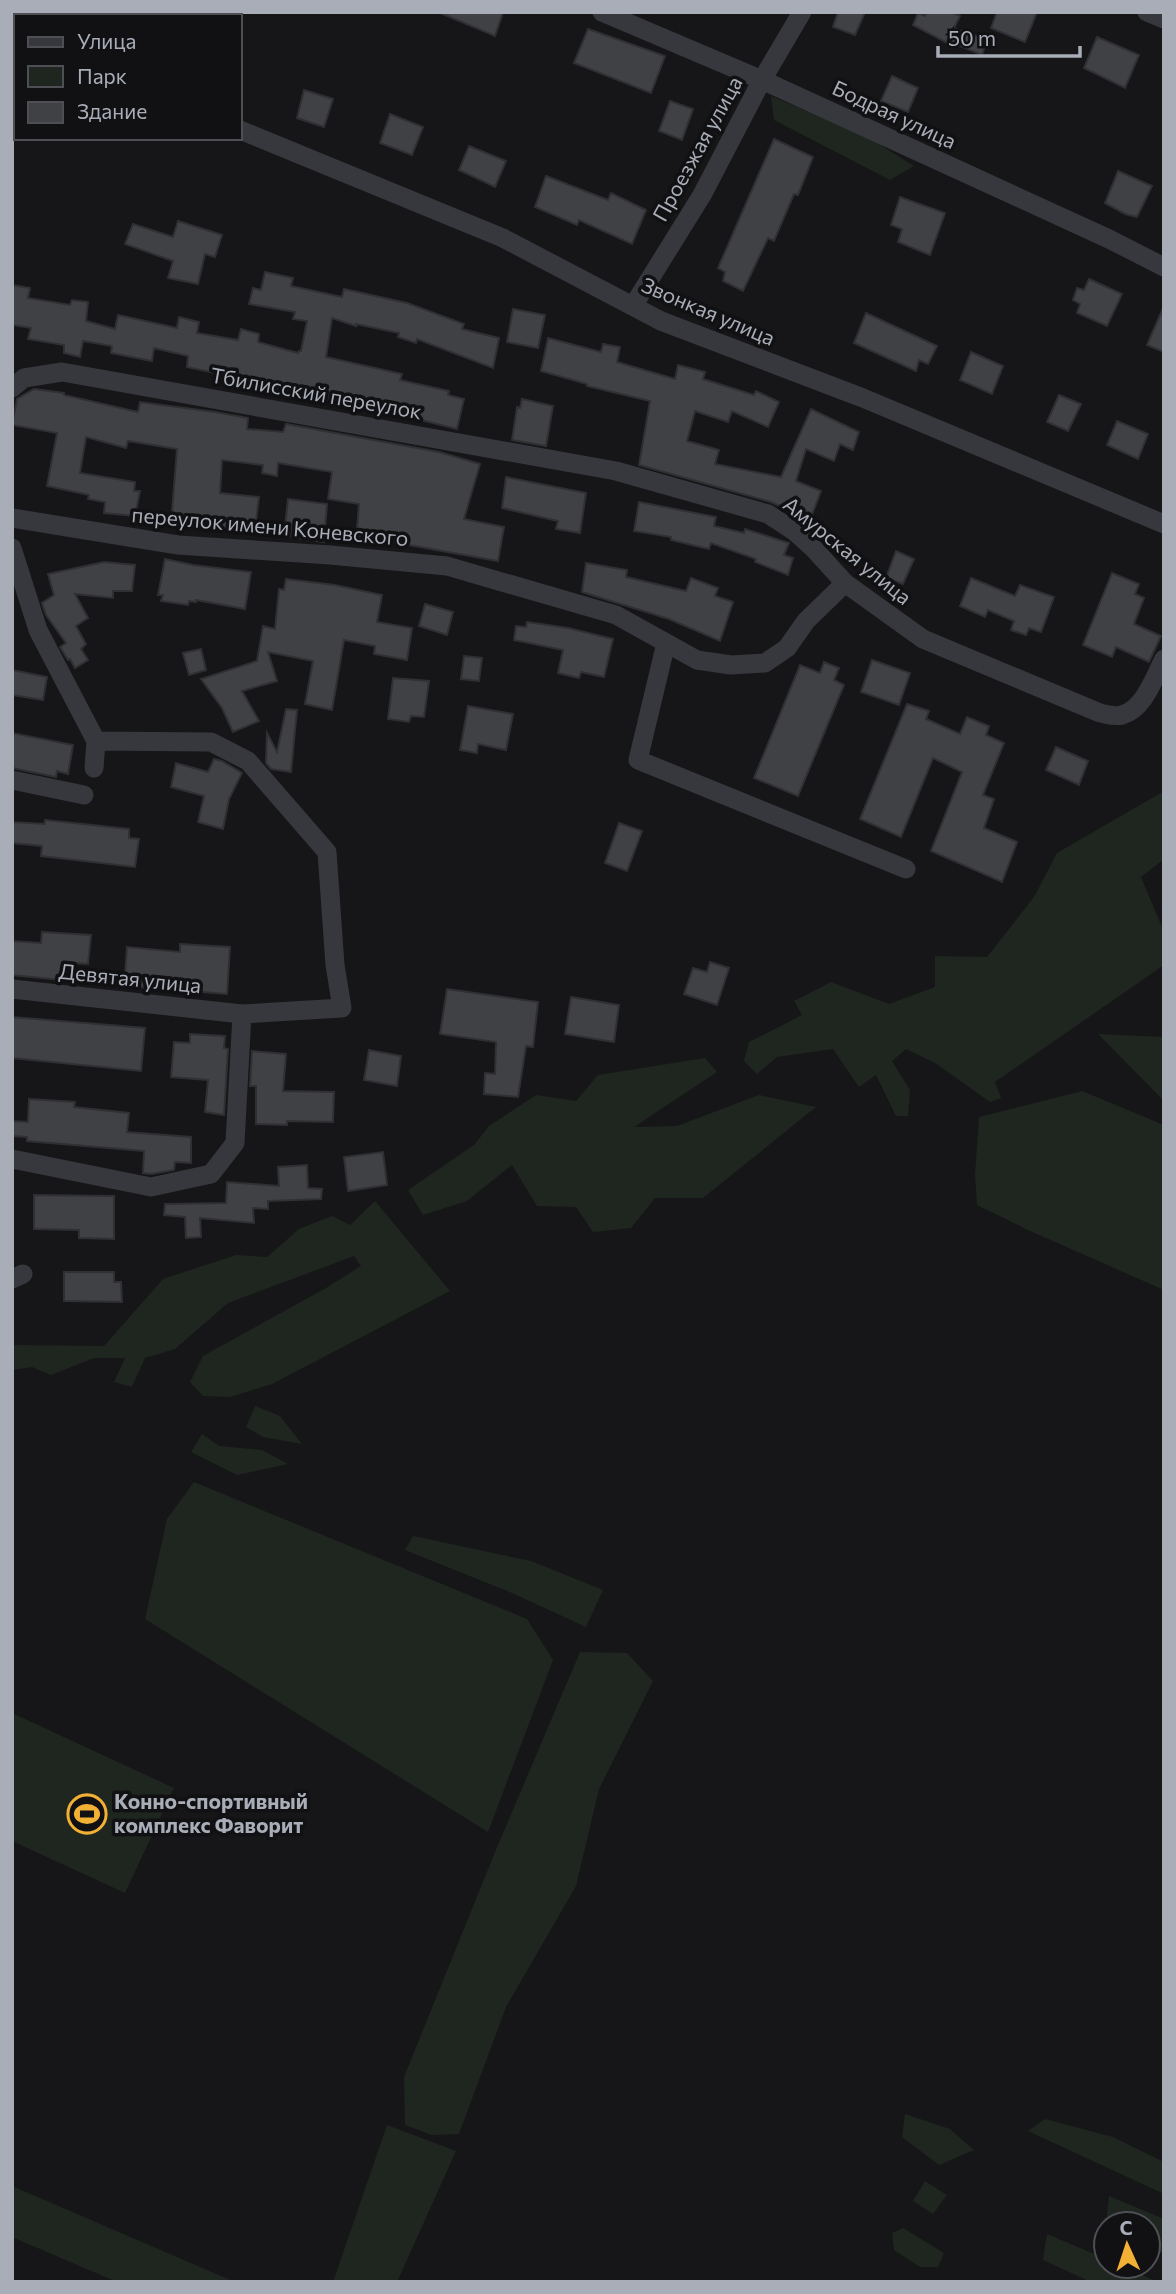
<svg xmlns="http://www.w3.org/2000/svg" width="1176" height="2294" viewBox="0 0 1176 2294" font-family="Commissioner,sans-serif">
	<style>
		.green { fill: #1e261f }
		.building { fill: #404145; stroke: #303034; stroke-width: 2 }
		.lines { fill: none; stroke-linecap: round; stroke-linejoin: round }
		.street { stroke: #37383d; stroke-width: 19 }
		.labels { text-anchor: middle; stroke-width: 7; stroke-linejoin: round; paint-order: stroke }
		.street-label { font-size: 21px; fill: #a8adb8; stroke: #111113 }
		.poi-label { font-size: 21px; font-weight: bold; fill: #a8adb8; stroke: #111113; text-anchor: start }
	</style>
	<rect width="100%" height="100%" fill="#161618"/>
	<path class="green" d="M771 96 868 137 914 166 890 180 774 120Z
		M1164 791V859L1141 877 1164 932V965L995 1082 1001 1098 990 1102 935 1063 906 1049 892 1061 910 1090 908 1116H896L876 1075 859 1087 833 1049 777 1057 757 1074 744 1061 749 1042 802 1015 794 1001 831 982 889 1004 935 987V956L987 957 1034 897 1057 853Z
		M1098 1034 1164 1037V1100H1163Z
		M705 1058 717 1072 634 1127 677 1126 759 1095 816 1107 703 1198H655L631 1228 593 1232 576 1207 537 1206 512 1165 467 1201 423 1215 408 1190 474 1145 489 1126 536 1095 576 1101 598 1075Z
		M1082 1091 1164 1125V1290L1028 1230 977 1205 975 1175 979 1117Z
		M375 1201 450 1291 272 1384 230 1397 203 1396 190 1382 203 1356 326 1288 361 1266 354 1256 228 1303 175 1349 145 1358 132 1387 114 1382 125 1358H94L51 1375 32 1367 12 1370V1345L104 1346 163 1279 236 1255 267 1257 299 1229 332 1216 350 1225Z
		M255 1406 280 1416 302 1444 263 1437 246 1427Z
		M202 1434 219 1446 262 1450 288 1464 237 1475 191 1452Z
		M194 1482 527 1619 553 1660 488 1832 145 1619 167 1519Z
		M413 1536 531 1561 603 1590 586 1627 512 1593 405 1550Z
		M580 1652 627 1653 653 1681 599 1789 576 1886 506 2007 459 2134 432 2135 405 2125 404 2077 495 1852Z
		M12 1713 174 1788 125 1893 12 1841Z
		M905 2114 950 2129 974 2150 939 2165 902 2137Z
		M1045 2119 1113 2137 1164 2162V2194L1028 2131Z
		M387 2125 456 2151 397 2282H333Z
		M925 2181 947 2195 933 2214 913 2201Z
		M12 2186 235 2282H117L12 2237Z
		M1109 2196 1164 2219V2254L1148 2246V2224H1106Z
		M903 2228 944 2253 938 2267H920L894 2250 892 2233Z
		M1047 2234 1106 2259V2266H1122L1158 2282H1091L1043 2260Z"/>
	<path class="building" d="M438 12H503L495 36Z
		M838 12H865L855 35 833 27Z
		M927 12H952L960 16 954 28 987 40 982 55 948 41 947 43 913 25 918 13 925 16Z
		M997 12H1037L1025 42 991 28Z
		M588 29 665 56 651 93 574 63Z
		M1097 37 1139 55 1125 88 1084 68Z
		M892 76 918 88 908 112 881 101Z
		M304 90 333 99 324 127 297 118Z
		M670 101 693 109 682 140 659 131Z
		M390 114 423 127 412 155 380 143Z
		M774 139 813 157 798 195 794 194 774 241 768 238 743 291 723 281 725 272 718 268Z
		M469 146 506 161 495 187 459 170Z
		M1118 171 1152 186 1137 217 1125 214 1105 203Z
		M546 176 608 200 611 193 646 210 632 244 579 220 577 225 535 207Z
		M900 197 945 213 930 255 898 242 902 229 891 225Z
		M178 221 222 235 215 257 205 254 198 284 168 278 173 261 125 244 133 224 173 237Z
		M265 272 293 278 291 286 342 297 344 289 407 303 464 324 462 329 499 338 493 368 417 339 416 343 398 337 399 333 356 324V326L332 318 326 357 402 374 400 380 449 391 448 395 464 399 457 429 334 398 333 402 279 388 278 393 228 380 229 376 187 367 188 356 154 348 152 361 111 353 112 346 83 341 80 357 64 353V345L28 339 31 328 12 325V285L30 288 28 298 70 305 72 300 88 302 86 321 115 329 118 315 177 328 179 317 199 322 197 333 238 340 241 329 259 334 258 342 298 353 299 351H301L307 321 293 319 295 312 249 304 253 288 261 290Z
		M1089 279 1122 294 1107 326 1077 313 1080 304 1073 300 1077 288 1084 290Z
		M1164 306V352L1147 345Z
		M513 309 545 315 538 348 507 342Z
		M866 313 937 346 928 364 919 360 916 371 854 343Z
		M548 338 601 352 603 344 620 347 617 362 675 379 678 365 705 372 703 379 754 395 756 391 779 402 768 427 732 411 728 422 695 411 687 441 719 450 715 464 781 477 811 409 859 432 853 450 840 444 834 461 806 449 796 481 821 491 810 520 771 502 639 465 650 401 587 386V384L541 371Z
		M971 352 1003 366 992 394 960 380Z
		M34 389 64 393V395L138 412 140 402 215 412 248 418 247 429 283 432 286 424 439 452 480 464 464 519 504 527 498 561 392 542V545L356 542 359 504 328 499 332 472 278 463 277 476 262 473 263 465 222 460 220 493 259 497 256 521H250L248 531 171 524 177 449 128 441 126 448 86 437 80 473 135 482 134 491H140L135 516 104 513 105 502 88 499 89 495 47 486 57 433 12 425 17 399Z
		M1059 395 1081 404 1068 431 1047 422Z
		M522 399 553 406 546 446 512 440 517 407 520 408Z
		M1117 421 1148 434 1138 459 1107 445Z
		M506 477 586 493 580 533 556 529 558 521 502 508Z
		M288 499 327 504 324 542 284 536Z
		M639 502 716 517 714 526 744 533 745 529 789 543 784 555 793 558 788 575 755 562 756 559 711 543 709 549 671 540V537L634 531Z
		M896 551 914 559 903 584 886 578Z
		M165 559 193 565 251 572 245 609 196 600V602L189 601 188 605 161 601 163 595H158Z
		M104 562 135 565 132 591H113V598L75 594 88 618 76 626 86 644 81 649 88 660 75 668 70 659 68 660 60 647 66 643 46 615 42 603 54 595 48 574Z
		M586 563 627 570 626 577 686 591 691 578 718 588 715 596 733 602 720 641 669 619 582 592Z
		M1112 573 1139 584 1135 594 1144 598 1134 624 1161 636 1149 662 1116 647 1112 657 1083 645Z
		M971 578 1015 596 1020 585 1054 597 1041 632 1029 628 1026 635 1011 630 1014 621 988 610 985 617 960 606Z
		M286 579 335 585 382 595 377 622 412 628 407 660 374 654 375 646 344 640 332 710 305 704 313 661 268 652 277 681 242 691 259 721 233 732 222 708 201 679 257 661 263 626 275 629 279 589 284 590Z
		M425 604 453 612 447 635 419 626Z
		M527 622 568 628 613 639 604 677 581 672 579 678 558 673 563 650 514 640 516 626 526 627Z
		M201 649 206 670 189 675 183 653Z
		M464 656 482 658 479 681 461 679Z
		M872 660 910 673 899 705 861 692Z
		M824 662 839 668 834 680 844 685 798 796 754 778 800 665 820 673Z
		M12 670 47 677 43 700 12 695Z
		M393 678 429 681 424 717 411 716 409 722 388 719Z
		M907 704 929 711 926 719 960 734 967 717 989 726 986 735 1004 743 983 795 994 799 984 828 1017 842 1002 882 931 851 962 772 933 758 901 837 860 819Z
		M468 706 513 714 506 750 478 744 477 753 460 750Z
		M286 709 297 710 291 772 271 769 266 763 267 733 277 752Z
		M12 733 73 745 68 774 57 771 56 777 12 768Z
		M1056 747 1088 761 1079 785 1046 770Z
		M214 759 222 761 242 773 229 799 223 829 198 822 204 796 171 787 176 763 208 772Z
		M45 820 129 829V838L139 839 135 867 41 856 42 846 12 843V822L45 824Z
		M619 823 642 831 627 871 605 863Z
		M42 932 91 935 88 964 73 963 72 981 12 975V941L41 943Z
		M180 944 230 947 227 994 139 987 140 976 125 975 127 947 180 952Z
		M710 962 729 968 717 1005 684 994 693 968 707 972Z
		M447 989 538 1002 533 1047 526 1046 518 1097 484 1094 485 1073 495 1074 496 1042 440 1034Z
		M571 997 619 1005 614 1042 565 1034Z
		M12 1017 145 1028 141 1071 12 1058Z
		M190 1034 225 1036 224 1048 228 1049 224 1115 205 1112 208 1080 171 1077 174 1042 190 1043Z
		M369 1050 401 1056 397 1086 364 1080Z
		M252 1051 286 1054 283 1091 334 1092 333 1122 287 1121V1125L256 1124V1086H250Z
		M29 1099 75 1102 74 1107 129 1113 127 1132 191 1137V1163L175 1162 174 1170 151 1174 143 1173 144 1151 27 1141V1137L12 1136V1121L28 1122Z
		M383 1152 387 1185 348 1191 344 1157Z
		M307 1165 308 1188 322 1189 321 1199 268 1201V1209L253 1208 254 1223 200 1218 201 1237 186 1238 185 1217 164 1215 165 1204 226 1203 227 1182 279 1186 278 1167Z
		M34 1195 114 1196V1239L79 1238V1230L34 1229Z
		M64 1272H114V1282H121L122 1302 64 1301Z"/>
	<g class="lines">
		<path class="street" d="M602 12 762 80 1109 239 1164 267
			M1147 12 1164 19
			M12 45 16 46
			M240 130 503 238 661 321 863 398 1164 524
			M633 306 702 195 762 80 802 12
			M12 388 24 378 62 372 616 471 768 514 794 531 814 549 845 583 923 639 1100 713C1106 714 1115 717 1122 715 1144 709 1154 678 1164 659
			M12 518 178 545 330 555 447 566 616 615 697 660 731 665 765 663 787 648 806 621 845 583
			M12 548 38 630 96 741 94 768
			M666 643 638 760 906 869
			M12 780 84 795
			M12 989 242 1014 342 1008 335 965 327 852 248 761 211 742 96 741
			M12 1159 151 1187 211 1174 235 1143 242 1014
			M12 1279 23 1274"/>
	</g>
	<defs>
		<g id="stadium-ring" transform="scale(2.0125)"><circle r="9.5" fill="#111113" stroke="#f2b134" stroke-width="1.5"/><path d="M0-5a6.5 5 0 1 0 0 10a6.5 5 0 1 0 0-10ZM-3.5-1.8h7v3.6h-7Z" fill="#f2b134"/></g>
	</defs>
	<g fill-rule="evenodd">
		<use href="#stadium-ring" x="87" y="1814"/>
	</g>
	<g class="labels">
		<g class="street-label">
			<text transform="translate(894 115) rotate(25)" y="7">Бодрая улица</text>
			<text transform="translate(698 149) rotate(-61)" y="7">Проезжая улица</text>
			<text transform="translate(708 312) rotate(23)" y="7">Звонкая улица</text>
			<text transform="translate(316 394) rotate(10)" y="7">Тбилисский переулок</text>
			<text transform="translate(270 527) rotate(5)" y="7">переулок имени Коневского</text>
			<text transform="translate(847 551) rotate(39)" y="7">Амурская улица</text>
			<text transform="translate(130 979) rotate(6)" y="7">Девятая улица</text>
		</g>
		<g class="poi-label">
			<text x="114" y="1809">Конно-спортивный<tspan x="114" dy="24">комплекс Фаворит</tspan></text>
		</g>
	</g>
	<rect width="1176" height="2294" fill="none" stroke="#a8adb8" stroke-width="28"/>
	<rect x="14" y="14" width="228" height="126" fill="#111113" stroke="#4d4f55" stroke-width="2"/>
	<rect x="28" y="37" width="35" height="10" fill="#37383d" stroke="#4d4f55" stroke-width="2"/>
	<text x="77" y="49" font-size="21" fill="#a8adb8">Улица</text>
	<rect x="28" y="66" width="35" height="21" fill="#1e261f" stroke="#4d4f55" stroke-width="2"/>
	<text x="77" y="84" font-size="21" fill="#a8adb8">Парк</text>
	<rect x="28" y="102" width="35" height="21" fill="#404145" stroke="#4d4f55" stroke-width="2"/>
	<text x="77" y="119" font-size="21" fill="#a8adb8">Здание</text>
	<g transform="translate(1127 2245) rotate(357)"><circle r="33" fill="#111113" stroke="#4d4f55" stroke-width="2"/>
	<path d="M0-5L12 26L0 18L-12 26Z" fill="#f2b134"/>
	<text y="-10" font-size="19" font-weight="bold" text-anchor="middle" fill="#a8adb8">С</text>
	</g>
	<path d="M938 46v10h142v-10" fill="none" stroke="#a8adb8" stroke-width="3.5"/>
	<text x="948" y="46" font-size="21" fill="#a8adb8" stroke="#111113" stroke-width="5" paint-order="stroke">50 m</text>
</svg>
